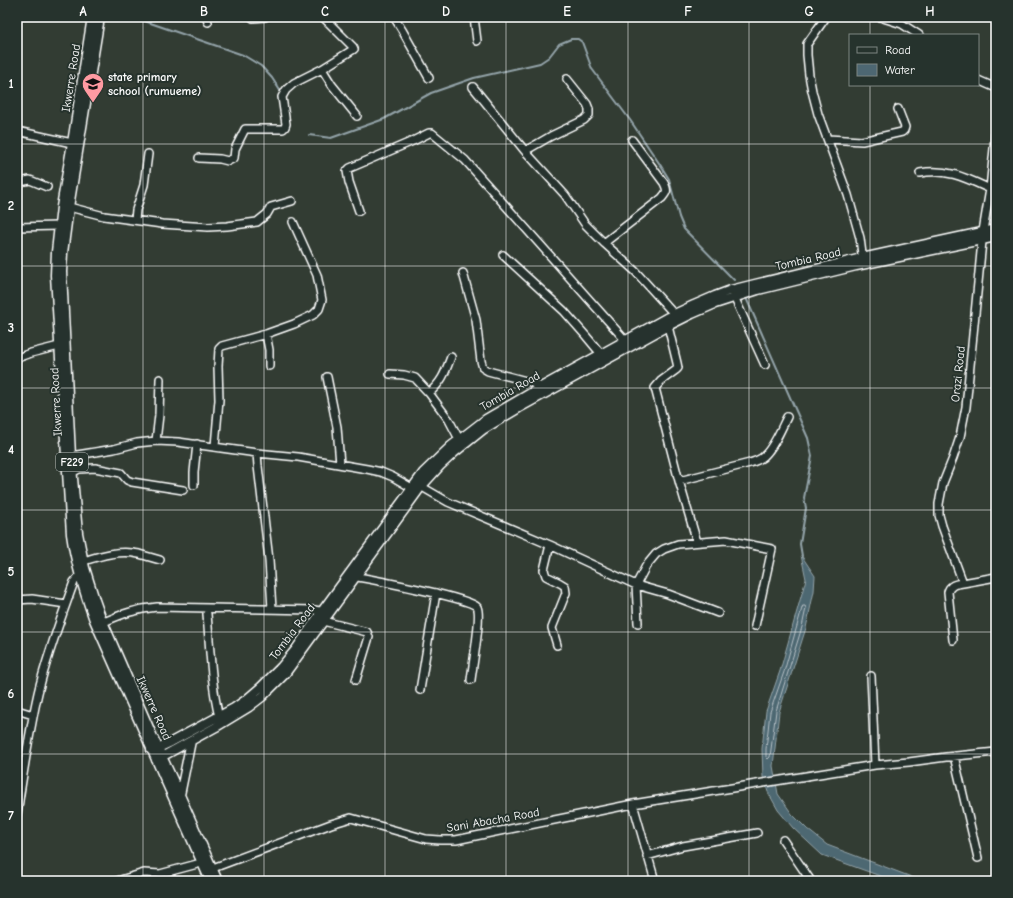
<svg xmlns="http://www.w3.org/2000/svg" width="1013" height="898" viewBox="0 0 1013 898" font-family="'Comic Neue',sans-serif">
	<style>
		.water { fill: #4d6772; stroke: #94a4aa }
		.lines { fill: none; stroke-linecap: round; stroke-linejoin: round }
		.shore { stroke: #b8c2c7; stroke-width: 1 }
		.stream { stroke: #94a4aa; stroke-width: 2 }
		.minor-casing { stroke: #fff; stroke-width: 10 }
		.major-casing { stroke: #fff; stroke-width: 11 }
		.minor { stroke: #26332d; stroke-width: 7 }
		.major { stroke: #26332d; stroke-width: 8 }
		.grid { fill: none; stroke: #fff; stroke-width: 1; stroke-opacity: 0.55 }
		.labels { text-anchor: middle; stroke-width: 4; stroke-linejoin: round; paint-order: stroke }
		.shield { fill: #26332d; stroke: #bec2c0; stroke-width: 1 }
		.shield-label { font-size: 11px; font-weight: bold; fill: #fff }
		.poi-label { font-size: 12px; font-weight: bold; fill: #fff; stroke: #26332d; text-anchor: start }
		.street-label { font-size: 12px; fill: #fff; stroke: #26332d }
		.neatline { fill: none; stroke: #fff; stroke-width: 1.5 }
		.grid-label { font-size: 13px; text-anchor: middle; font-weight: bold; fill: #fff }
	</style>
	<rect width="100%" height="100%" fill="#323c33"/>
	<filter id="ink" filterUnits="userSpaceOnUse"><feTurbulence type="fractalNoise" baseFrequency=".025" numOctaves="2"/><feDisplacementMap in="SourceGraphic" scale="8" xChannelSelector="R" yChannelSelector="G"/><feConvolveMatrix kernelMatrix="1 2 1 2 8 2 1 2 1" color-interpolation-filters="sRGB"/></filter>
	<g filter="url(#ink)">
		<path class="water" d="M801 555 815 576 814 591 806 628 779 712 773 766 778 794 792 814 807 829 827 845 922 881H894L822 855 793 828 778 810 768 792 763 777 762 749 766 711 780 671 806 579Z"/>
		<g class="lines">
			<path class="shore" d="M803 606H805L806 608 802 627 776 711 770 757 768 759 766 757V749L770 712 784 672Z"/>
			<path class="stream" d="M133 17 243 55 261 66 272 78 281 92
				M309 135 331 138 384 119 431 93 474 78 540 63 549 57 559 44 571 39H578L582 42 592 69 630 120 659 163 669 179 679 217 684 229 734 280
				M747 300 808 438 812 456 804 498 806 508 800 544 802 556"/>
			<g class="minor-casing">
				<path id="minor" d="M206 17 208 22
					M394 17 402 30 429 78
					M474 17 477 41
					M826 17 807 44V55L809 75 812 91 818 114 848 195 860 238 863 262
					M880 17 902 24 919 35
					M253 18 265 17
					M322 69 332 85 357 116
					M978 80 996 88
					M473 87 525 151 565 195 585 224 604 243 635 271 674 314
					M996 128 990 189 983 231 966 407 960 437 953 458 943 483 939 504V515L942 526 963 583 996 577
					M17 131 72 143
					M828 139 862 141 902 132 904 130 905 127 898 109
					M525 151 551 136 584 120 589 115V109L587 104 567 79
					M199 158 220 159 228 161 234 158 235 149 245 129H283L285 127 286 124 282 97 286 90 294 83 322 69 354 49 353 47 323 17
					M920 173C947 168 966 178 990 189
					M17 181 20 182 30 180 47 187
					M69 207 104 216 162 224 208 227 227 226 257 222 267 214 271 207 292 201
					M359 211 349 182 347 171 350 168 413 141 429 133H432L465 160 626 341
					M135 220 136 210 144 185 148 154
					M17 227 59 226
					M604 243 662 198C667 192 668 191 664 183L632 140
					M503 255 564 311 586 336 601 354
					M463 273 476 320 481 361 483 368 488 371 530 382 541 387
					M731 290 765 365
					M667 322 677 363 678 368 676 370 661 381 655 388 679 481 697 542
					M266 334 269 350V366
					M17 358 31 353 59 346
					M390 374 404 375 415 378 429 393 449 420 459 439
					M327 377 337 427 340 464
					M429 393C442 382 445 373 451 357
					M156 441 159 415 160 379
					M215 446 219 400 218 366 219 349 222 346 266 334 294 324 313 315 319 309 322 300 317 275 293 222
					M257 453 258 466 269 560 272 609
					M71 456 114 449 137 443 156 441 178 442 257 453 298 457 367 469 381 472 393 477 412 488
					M73 472 79 469 95 468 121 473 127 480 132 482 183 490
					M679 481 750 463C755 461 760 460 764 456 774 447 781 429 787 417
					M417 484 448 502 550 545 636 585 668 594 718 613
					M194 485V472L197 444
					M550 545 544 570 546 576 560 583 565 586 566 593 552 628 557 645
					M84 561C102 555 120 550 139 554 146 556 153 558 160 560
					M352 576C370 579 470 598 477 607 482 615 472 669 471 680
					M17 600 32 599 66 604
					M207 614C210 648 211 684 219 717
					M319 620 367 632 369 637 356 680
					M104 622C122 614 136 609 157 607L314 610 326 612
					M638 623 636 585 646 566 656 554 664 549 678 544 726 540 772 549 755 626
					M953 640 948 592C950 585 955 584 963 583
					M871 676 873 719 875 765
					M420 690 436 593
					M17 710 33 715
					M954 756 978 858
					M633 804 655 881
					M17 814C23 773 29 733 38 693 47 655 61 618 74 582L80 575 83 574
					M783 840 811 881
					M647 856 683 846 757 833
					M213 868 331 824 351 818 426 839 440 840H456L633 804 763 783 875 765 909 762 946 757 996 752
					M117 881 144 873 160 874 201 863"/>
			</g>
			<g class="major-casing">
				<path id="major" d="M92 17 72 143 61 207 56 252 55 275 63 409 71 534C75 563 84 592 94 620L210 881
					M100 17 69 207 63 253 62 272 71 456 78 533 85 568 95 600 101 617 153 737 180 795 218 881
					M151 750 158 748 171 742 234 708 247 699 261 687 281 667 296 649 322 611 423 473 451 446 486 419 541 387 666 318 694 305 715 296 731 290 755 284 862 258 996 229
					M156 760 216 727 249 707 262 697 285 674 421 487 440 466 454 453 484 429 519 408 668 326 692 314 715 304 758 290 856 266 996 237
					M180 795 191 741"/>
			</g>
			<use href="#minor" class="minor"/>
			<use href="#major" class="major"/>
		</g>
	</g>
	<path class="grid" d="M143 17V881M264 17V881M385 17V881M506 17V881M628 17V881M749 17V881M870 17V35M870 85V881M17 144H996M17 266H996M17 388H996M17 510H996M17 632H996M17 754H996"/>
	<defs>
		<g id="school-pin" transform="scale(1.15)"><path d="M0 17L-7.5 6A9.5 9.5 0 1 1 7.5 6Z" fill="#ff9aa2" stroke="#26332d"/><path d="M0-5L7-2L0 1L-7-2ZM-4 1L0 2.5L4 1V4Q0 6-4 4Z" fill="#111"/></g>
	</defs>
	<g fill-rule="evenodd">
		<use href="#school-pin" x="93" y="84"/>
	</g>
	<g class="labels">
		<rect class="shield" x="56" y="453" width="32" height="18" rx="3"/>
		<g class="shield-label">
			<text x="72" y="466">F229</text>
		</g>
		<g class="poi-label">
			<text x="108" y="81">state primary<tspan x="108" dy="14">school (rumueme)</tspan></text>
		</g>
		<g class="street-label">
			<text transform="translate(71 78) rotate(-81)" y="4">Ikwerre Road</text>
			<text transform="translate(808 259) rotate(-13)" y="4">Tombia Road</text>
			<text transform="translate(958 374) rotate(-84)" y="4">Orazi Road</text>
			<text transform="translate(510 391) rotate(-30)" y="4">Tombia Road</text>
			<text transform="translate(56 402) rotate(-93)" y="4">Ikwerre Road</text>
			<text transform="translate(292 632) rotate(-53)" y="4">Tombia Road</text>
			<text transform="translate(154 708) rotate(66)" y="4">Ikwerre Road</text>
			<text transform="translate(493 820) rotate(-10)" y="4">Sani Abacha Road</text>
		</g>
	</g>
	<rect width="1013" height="898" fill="none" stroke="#26332d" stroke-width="44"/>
	<rect x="849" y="34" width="130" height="52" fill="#26332d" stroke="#7d8581"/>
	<rect x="857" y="47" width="20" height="6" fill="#26332d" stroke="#7d8581"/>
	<text x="885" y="54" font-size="12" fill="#ffffff">Road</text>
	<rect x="857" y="64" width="20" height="12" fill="#4d6772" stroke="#7d8581"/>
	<text x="885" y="74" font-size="12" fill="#ffffff">Water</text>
	<rect x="22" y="22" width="969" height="854" class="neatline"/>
	<g class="grid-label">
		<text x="83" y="16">A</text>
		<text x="204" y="16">B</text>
		<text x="325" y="16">C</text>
		<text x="446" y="16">D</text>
		<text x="567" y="16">E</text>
		<text x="688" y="16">F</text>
		<text x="809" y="16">G</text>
		<text x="930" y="16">H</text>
		<text x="11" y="88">1</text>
		<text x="11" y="210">2</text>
		<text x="11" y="332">3</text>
		<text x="11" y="454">4</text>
		<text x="11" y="576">5</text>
		<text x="11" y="698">6</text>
		<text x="11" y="820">7</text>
	</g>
</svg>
